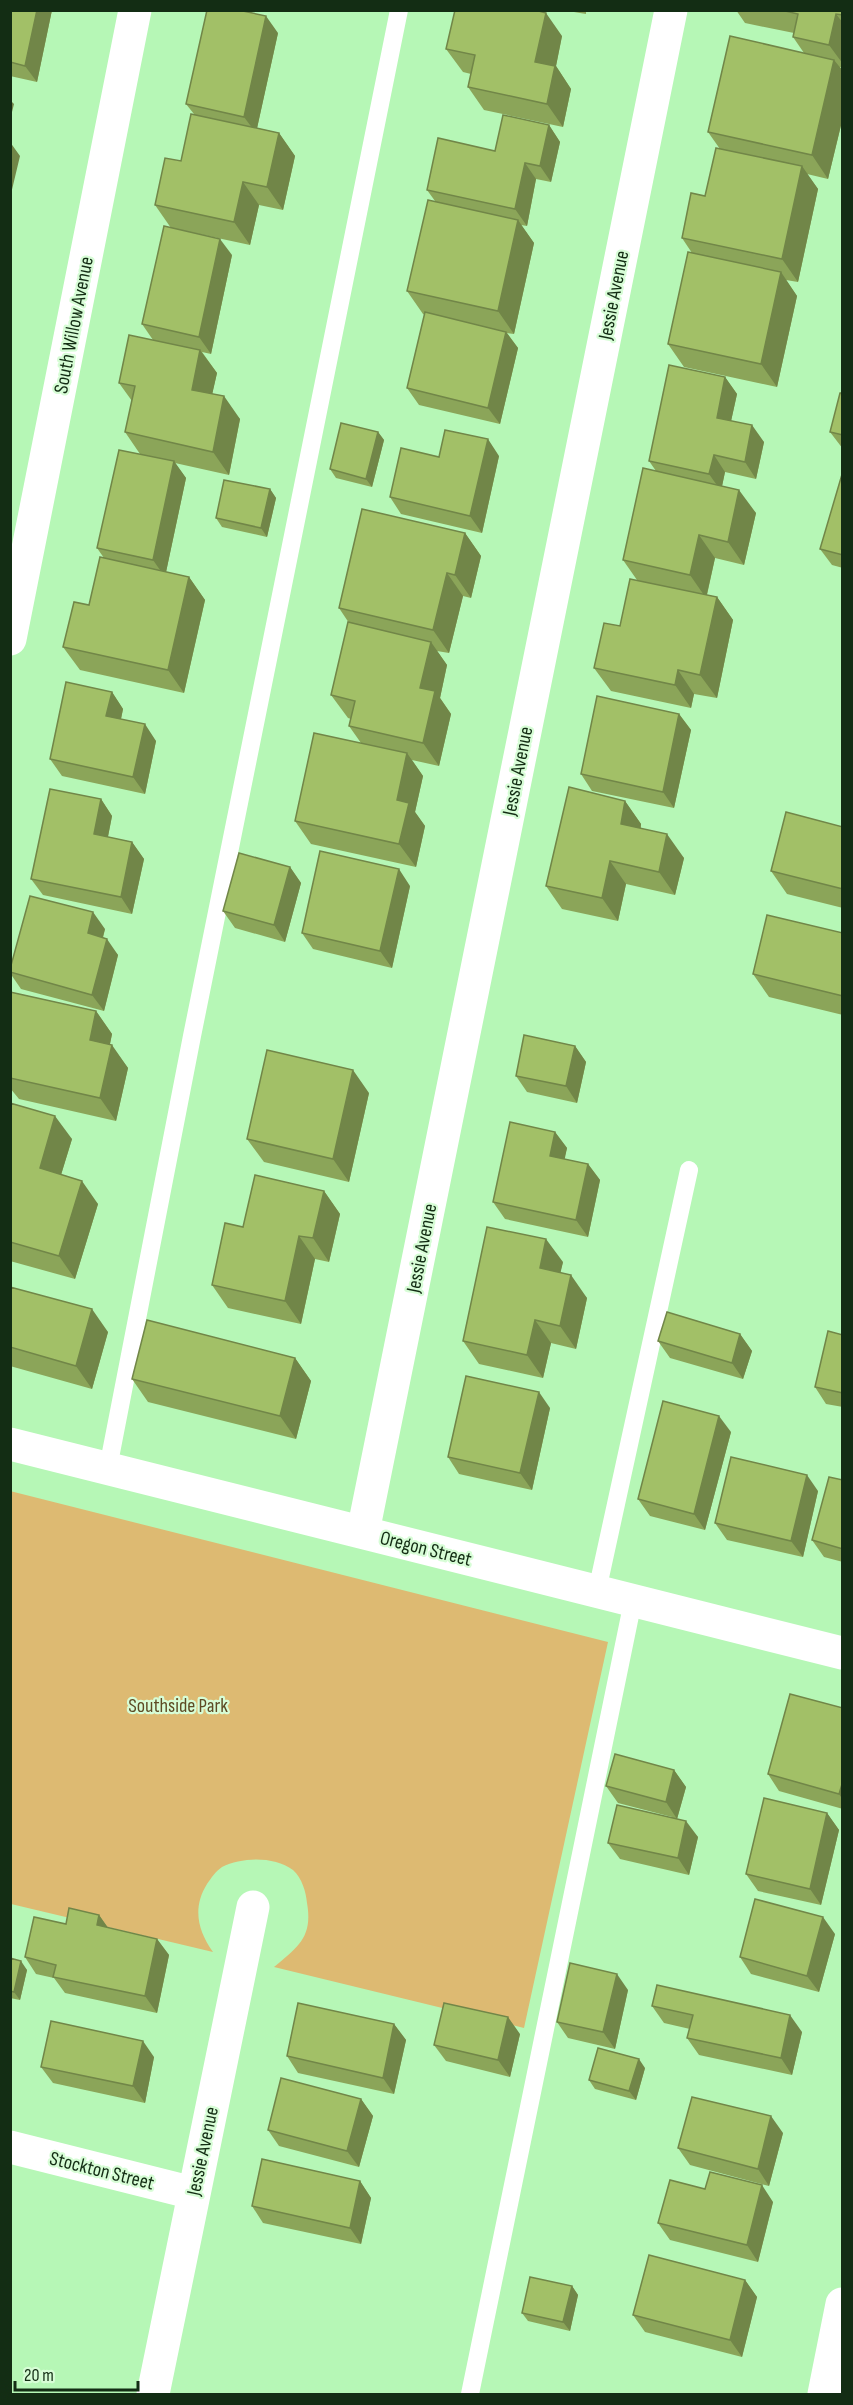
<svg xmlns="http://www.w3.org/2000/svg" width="853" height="2405" viewBox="0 0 853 2405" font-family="'Sofia Sans Condensed',sans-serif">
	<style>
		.green { fill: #ddba72 }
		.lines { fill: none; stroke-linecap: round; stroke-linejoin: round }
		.lane { stroke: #fff; stroke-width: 18 }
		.street { stroke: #fff; stroke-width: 33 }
		.wall { fill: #8ba559 }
		.shaded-wall { fill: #718648 }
		.building { fill: #a2c067; stroke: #718648; stroke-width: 1.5 }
		.labels { text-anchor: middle; stroke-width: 4.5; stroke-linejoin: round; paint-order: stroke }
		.street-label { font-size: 20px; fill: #132d14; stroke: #d7fdd6 }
		.park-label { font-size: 20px; fill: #5e4b24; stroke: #d7fdd6 }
	</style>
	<rect width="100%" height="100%" fill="#b6f7b6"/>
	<path class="green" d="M10 1491 608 1642 524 2028 274 1967C298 1947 313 1937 307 1903 306 1892 302 1878 293 1870 274 1856 242 1857 222 1867 216 1871 211 1878 207 1884 192 1908 198 1931 213 1952L11 1904Z"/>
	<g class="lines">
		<path class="lane" d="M108 1468 192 1036 399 10
			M597 1591 689 1170
			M470 2394 633 1601"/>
		<path class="street" d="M10 639 135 10
			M10 1444 842 1653
			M363 1532 671 10
			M10 2147 193 2193
			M153 2394 253 1907
			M824 2394 842 2304"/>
	</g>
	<path class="wall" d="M10 10H52L37 82 10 76Z
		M562 10H586V14Z
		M736 10H843V67H840L843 71V117L828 179 807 174 818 189 798 282 786 280 797 296 777 387 684 367 668 344 692 253 682 238 705 196 720 149 708 132 804 53 793 37 794 33 745 23Z
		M278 33 257 128 279 133 295 156 283 210 259 205 250 245 171 228 155 205 181 161 194 114 186 104Z
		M562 36 556 66 571 89 563 127 484 110 468 87 471 74 463 72 446 49Z
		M549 125 560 142 551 182 536 179 527 226 521 225 534 243 514 334 507 333 518 348 500 424 419 405 407 388 425 315 423 314 407 291 435 201 427 190 495 151Z
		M232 255 211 354 202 352 217 373 212 394 240 419 229 475 175 463 186 478 166 572 189 577 205 600 184 693 80 670 63 647 89 605 104 558 97 548 140 454 125 432 132 401 119 383 153 340 142 324Z
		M725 377 737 394 731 421 764 442 756 479 725 472 722 486 756 513 744 565 715 558 707 595 717 597 733 620 717 698 694 694 691 708 611 691 594 668 620 626 637 580 623 560 656 471 649 461Z
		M843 393V449L830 432Z
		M378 432 384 440 372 487 336 478 330 469Z
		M499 456 482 533 401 514 390 497 439 457Z
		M843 471V568L832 565 820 549Z
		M270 489 276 498 267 537 222 527 216 518Z
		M465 533 481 556 471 598 463 596 449 653 437 651 447 665 440 698 451 714 439 766 412 760 423 776 415 812 425 826 416 867 311 844 295 821 361 743 349 726 351 719 348 718 331 695 349 623 339 608Z
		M112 692 123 709 121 719 156 741 145 794 62 776 50 759Z
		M679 714 691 730 674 808 592 791 581 774Z
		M101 799 112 816 108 837 132 842 144 859 132 914 43 895 31 879Z
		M625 801 641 824V828L684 858 675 895 626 884 618 921 562 909 546 886Z
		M843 827V908L787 894 771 871Z
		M290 867 301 883 285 942 235 928 223 911Z
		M410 886 392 968 313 949 302 933Z
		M105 929 103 938 118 955 104 1011 21 989 10 973V969Z
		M843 933V1015L769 997 753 974Z
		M10 992 96 1011 112 1034 110 1044 128 1068 116 1121 19 1099 10 1088Z
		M575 1046 586 1062 577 1103 527 1092 516 1076Z
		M369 1093 349 1182 264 1162 247 1139Z
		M10 1103 72 1139 61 1175 98 1204 75 1279 10 1261Z
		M555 1132 567 1148 564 1159 588 1164 600 1180 588 1237 505 1219 493 1202Z
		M324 1191 340 1214 329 1262 315 1259 301 1324 228 1308 212 1285 243 1227Z
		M563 1262 560 1273 587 1298 576 1349 551 1343 543 1378 479 1364 463 1341Z
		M10 1287 108 1332 92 1389 10 1366Z
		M740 1334 752 1351 743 1379 670 1358 658 1341Z
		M843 1335V1407L826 1404 815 1387Z
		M295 1358 311 1381 296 1439 148 1402 132 1379Z
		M550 1408 532 1490 459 1474 448 1457Z
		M731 1432 705 1530 650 1516 638 1499Z
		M843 1480V1562L824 1557 812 1540Z
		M818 1491 803 1557 727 1540 715 1523Z
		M843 1708V1809L779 1791 768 1774Z
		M674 1770 686 1787 677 1819 698 1837 689 1875 620 1859 608 1843 672 1817 618 1803 606 1786Z
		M827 1813 839 1830 821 1905 758 1891 746 1874Z
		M99 1915 108 1928 157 1939 169 1955 157 2013 65 1993 54 1978 36 1974 25 1957 66 1924Z
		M835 1934 819 1992 751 1974 740 1957Z
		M10 1958 27 1970 20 2000 10 1998Z
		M628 1990 615 2049 568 2038 557 2022Z
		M652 2006 802 2032 792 2075 699 2055 687 2038 690 2029 664 2023Z
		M394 2024 406 2040 394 2094 298 2073 287 2056Z
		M520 2034 510 2077 446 2061 434 2045Z
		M154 2057 145 2103 53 2083 41 2067Z
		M645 2068 636 2100 595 2089 589 2080Z
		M361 2099 373 2116 359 2167 279 2146 268 2130Z
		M783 2133 769 2186 690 2165 678 2148Z
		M360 2181 371 2198 361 2244 263 2223 252 2206Z
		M705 2189 773 2202 758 2262 670 2240 658 2223Z
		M745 2280 757 2297 742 2357 645 2332 633 2315Z
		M572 2286 578 2295 570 2331 528 2321 522 2313Z"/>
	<path class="shaded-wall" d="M37 10H52L37 82 25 66Z
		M546 13 562 36 556 66 571 89 563 127 547 104 535 62Z
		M836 14 843 23V64L829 45Z
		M266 16 278 33 256 133 244 117Z
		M834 60 843 71V117L828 179 812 155Z
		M10 100 14 104 10 120Z
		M549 125 560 142 551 182 540 166Z
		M279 133 295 156 283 210 267 187Z
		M10 142 20 156 10 198Z
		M525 163 536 179 527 226 515 209Z
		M802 166 818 189 798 282 782 259Z
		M243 182 259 205 250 245 234 222Z
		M518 220 534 243 514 334 498 311Z
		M220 239 232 255 211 354 199 337Z
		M781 272 797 296 777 387 761 364Z
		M506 332 518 348 500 424 488 408Z
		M200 350 217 373 208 413 192 390Z
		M725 377 737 394 728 435 717 418Z
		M224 396 240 419 229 475 213 452Z
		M752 425 764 442 756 479 745 462Z
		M378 432 384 440 372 487 366 479Z
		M488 439 499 456 482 533 470 516Z
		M714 455 725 472 721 491 709 474Z
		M174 461 186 478 165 577 153 560Z
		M270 489 276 498 267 537 261 528Z
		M739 490 756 513 744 565 728 542Z
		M465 533 481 556 471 598 455 575Z
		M699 535 715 558 706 598 690 575Z
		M447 573 463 596 449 653 433 630Z
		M189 577 205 600 184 693 168 670Z
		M717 597 733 620 717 698 700 675Z
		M431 642 447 665 440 698 451 714 439 766 423 743 420 688Z
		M678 670 694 694 691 708 675 685Z
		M112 692 123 709 118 733 106 716Z
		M679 714 691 730 674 808 663 792Z
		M145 724 156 741 145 794 133 777Z
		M407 753 423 776 415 812 425 826 416 867 399 844 397 800Z
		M101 799 112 816 105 851 94 834Z
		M625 801 641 824 637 847 621 824Z
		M667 834 684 858 675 895 659 872Z
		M132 842 144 859 132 914 121 897Z
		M610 861 626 884 618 921 602 898Z
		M290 867 301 883 285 942 274 925Z
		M399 869 410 886 392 968 380 951Z
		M93 912 105 929 99 950 88 933Z
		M107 939 118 955 104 1011 92 995Z
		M96 1011 112 1034 106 1063 90 1040Z
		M112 1045 128 1068 116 1121 100 1098Z
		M575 1046 586 1062 577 1103 566 1086Z
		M353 1070 369 1093 349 1182 333 1159Z
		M55 1116 72 1139 56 1191 40 1168Z
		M555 1132 567 1148 562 1172 550 1156Z
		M588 1164 600 1180 588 1237 576 1220Z
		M82 1181 98 1204 75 1279 59 1256Z
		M324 1191 340 1214 329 1262 313 1238Z
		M299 1236 315 1259 301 1324 285 1301Z
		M546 1239 563 1262 556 1292 540 1268Z
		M571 1275 587 1298 576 1349 560 1326Z
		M92 1309 108 1332 92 1389 76 1366Z
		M535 1320 551 1343 543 1378 527 1355Z
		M740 1334 752 1351 743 1379 732 1363Z
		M295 1358 311 1381 296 1439 280 1416Z
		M539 1392 550 1408 532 1490 520 1473Z
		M719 1416 731 1432 705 1530 694 1514Z
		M807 1475 818 1491 803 1557 791 1541Z
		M674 1770 686 1787 677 1819 666 1802Z
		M843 1781V1800L839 1794Z
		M827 1813 839 1830 821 1905 810 1889Z
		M686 1821 698 1837 689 1875 678 1858Z
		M99 1915 111 1932 97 1925Z
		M823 1917 835 1934 819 1992 807 1976Z
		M157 1939 169 1955 157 2013 145 1996Z
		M21 1961 27 1970 20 2000 14 1992Z
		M617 1974 628 1990 615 2049 603 2032Z
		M790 2015 802 2032 792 2075 781 2058Z
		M508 2017 520 2034 510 2077 498 2060Z
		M394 2024 406 2040 394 2094 383 2078Z
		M143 2041 154 2057 145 2103 133 2086Z
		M639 2059 645 2068 636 2100 629 2091Z
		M361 2099 373 2116 359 2167 347 2151Z
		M771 2116 783 2133 769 2186 758 2169Z
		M360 2181 371 2198 361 2244 350 2228Z
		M762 2185 773 2202 758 2262 747 2245Z
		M745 2280 757 2297 742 2357 730 2340Z
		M572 2286 578 2295 570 2331 563 2322Z"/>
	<path class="building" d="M10 10H37L25 66 10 62Z
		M207 10H238L266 16 244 117 186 104Z
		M455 10H535L546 13 535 62 555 66 547 104 468 87 475 55 446 49Z
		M781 10H843V15L836 14 829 45 793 37 798 14Z
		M730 36 834 60 812 155 708 132Z
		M191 114 279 133 267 187 243 182 234 222 155 205 165 158 181 161Z
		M503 115 549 125 540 166 525 163 515 209 427 190 438 138 495 151Z
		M716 148 802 166 782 259 682 238 691 193 705 196Z
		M428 200 518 220 498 311 407 291Z
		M164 226 220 239 199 337 142 324Z
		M688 252 781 272 761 364 668 344Z
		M425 312 506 332 488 408 407 388Z
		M129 335 200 350 192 390 224 396 213 452 125 432 135 386 119 383Z
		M669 365 725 377 717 418 752 425 745 462 714 455 709 474 649 461Z
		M840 393H843V435L830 432Z
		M341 423 378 432 366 479 330 469Z
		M445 430 488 439 470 516 390 497 401 448 439 457Z
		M119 450 174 461 153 560 97 548Z
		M643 468 739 490 728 542 699 535 690 575 623 560Z
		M843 471V555L820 549Z
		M224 480 270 489 261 528 216 518Z
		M362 509 465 533 455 575 447 573 433 630 339 608Z
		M100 557 189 577 168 670 63 647 74 602 89 605Z
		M630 579 717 597 700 675 678 670 675 685 594 668 604 623 620 626Z
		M348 622 431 642 420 688 435 691 423 743 349 726 355 701 331 695Z
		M66 682 112 692 106 716 145 724 133 777 50 759Z
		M597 696 679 714 663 792 581 774Z
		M314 733 407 753 397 800 409 803 399 844 295 821Z
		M569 787 625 801 621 824 667 834 659 872 610 861 602 898 546 886Z
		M50 789 101 799 94 834 132 842 121 897 31 879Z
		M786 812 843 827V889L771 871Z
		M320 851 399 869 380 951 302 933Z
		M239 853 290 867 274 925 223 911Z
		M30 896 93 912 88 933 107 939 92 995 10 972V969Z
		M767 915 843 933V996L753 974Z
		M10 992 96 1011 90 1040 112 1045 100 1098 10 1078Z
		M524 1035 575 1046 566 1086 516 1076Z
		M267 1050 353 1070 333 1159 247 1139Z
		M10 1103 55 1116 40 1168 82 1181 59 1256 10 1242Z
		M510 1122 555 1132 550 1156 588 1164 576 1220 493 1202Z
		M255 1175 324 1191 313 1238 299 1236 285 1301 212 1285 225 1223 243 1227Z
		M487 1227 546 1239 540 1268 571 1275 560 1326 535 1320 527 1355 463 1341Z
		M10 1287 92 1309 76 1366 10 1347Z
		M667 1312 740 1334 732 1363 658 1341Z
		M147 1320 295 1358 280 1416 132 1379Z
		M828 1331 843 1335V1393L815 1387Z
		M466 1376 539 1392 520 1473 448 1457Z
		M663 1401 719 1416 694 1514 638 1499Z
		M731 1457 807 1475 791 1541 715 1523Z
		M829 1477 843 1480V1549L812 1540Z
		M790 1694 843 1708V1781L839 1794 768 1774Z
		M615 1754 674 1770 666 1802 606 1786Z
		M764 1798 827 1813 810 1889 746 1874Z
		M617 1805 686 1821 678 1858 608 1843Z
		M755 1899 823 1917 807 1976 740 1957Z
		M69 1908 99 1915 97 1925 157 1939 145 1996 53 1977 56 1965 25 1957 34 1917 66 1924Z
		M10 1958 21 1961 14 1992 10 1991Z
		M570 1963 617 1974 603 2032 557 2022Z
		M657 1985 790 2015 781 2058 687 2038 693 2015 652 2006Z
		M298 2003 394 2024 383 2078 287 2056Z
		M444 2003 508 2017 498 2060 434 2045Z
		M51 2021 143 2041 133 2086 41 2067Z
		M598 2048 639 2059 629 2091 589 2080Z
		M281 2078 361 2099 347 2151 268 2130Z
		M692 2097 771 2116 758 2169 678 2148Z
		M262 2159 360 2181 350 2228 252 2206Z
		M710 2172 762 2185 747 2245 658 2223 670 2180 705 2189Z
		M649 2255 745 2280 730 2340 633 2315Z
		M530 2277 572 2286 563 2322 522 2313Z"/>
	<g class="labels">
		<g class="street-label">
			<text transform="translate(613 295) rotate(-79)" y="7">Jessie Avenue</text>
			<text transform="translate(73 325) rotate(-79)" y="7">South Willow Avenue</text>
			<text transform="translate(517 771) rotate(-79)" y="7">Jessie Avenue</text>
			<text transform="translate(421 1248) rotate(-79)" y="7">Jessie Avenue</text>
			<text transform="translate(426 1548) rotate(14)" y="7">Oregon Street</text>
			<text transform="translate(202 2151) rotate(-78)" y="7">Jessie Avenue</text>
			<text transform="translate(102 2170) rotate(14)" y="7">Stockton Street</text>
		</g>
		<g class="park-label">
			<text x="178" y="1712">Southside Park</text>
		</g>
	</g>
	<rect width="853" height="2405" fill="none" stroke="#132d14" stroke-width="24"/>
	<path d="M15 2381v9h123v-9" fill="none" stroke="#132d14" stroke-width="3"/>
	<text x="24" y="2381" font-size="18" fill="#132d14" stroke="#d7fdd6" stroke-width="4.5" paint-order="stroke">20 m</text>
</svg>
